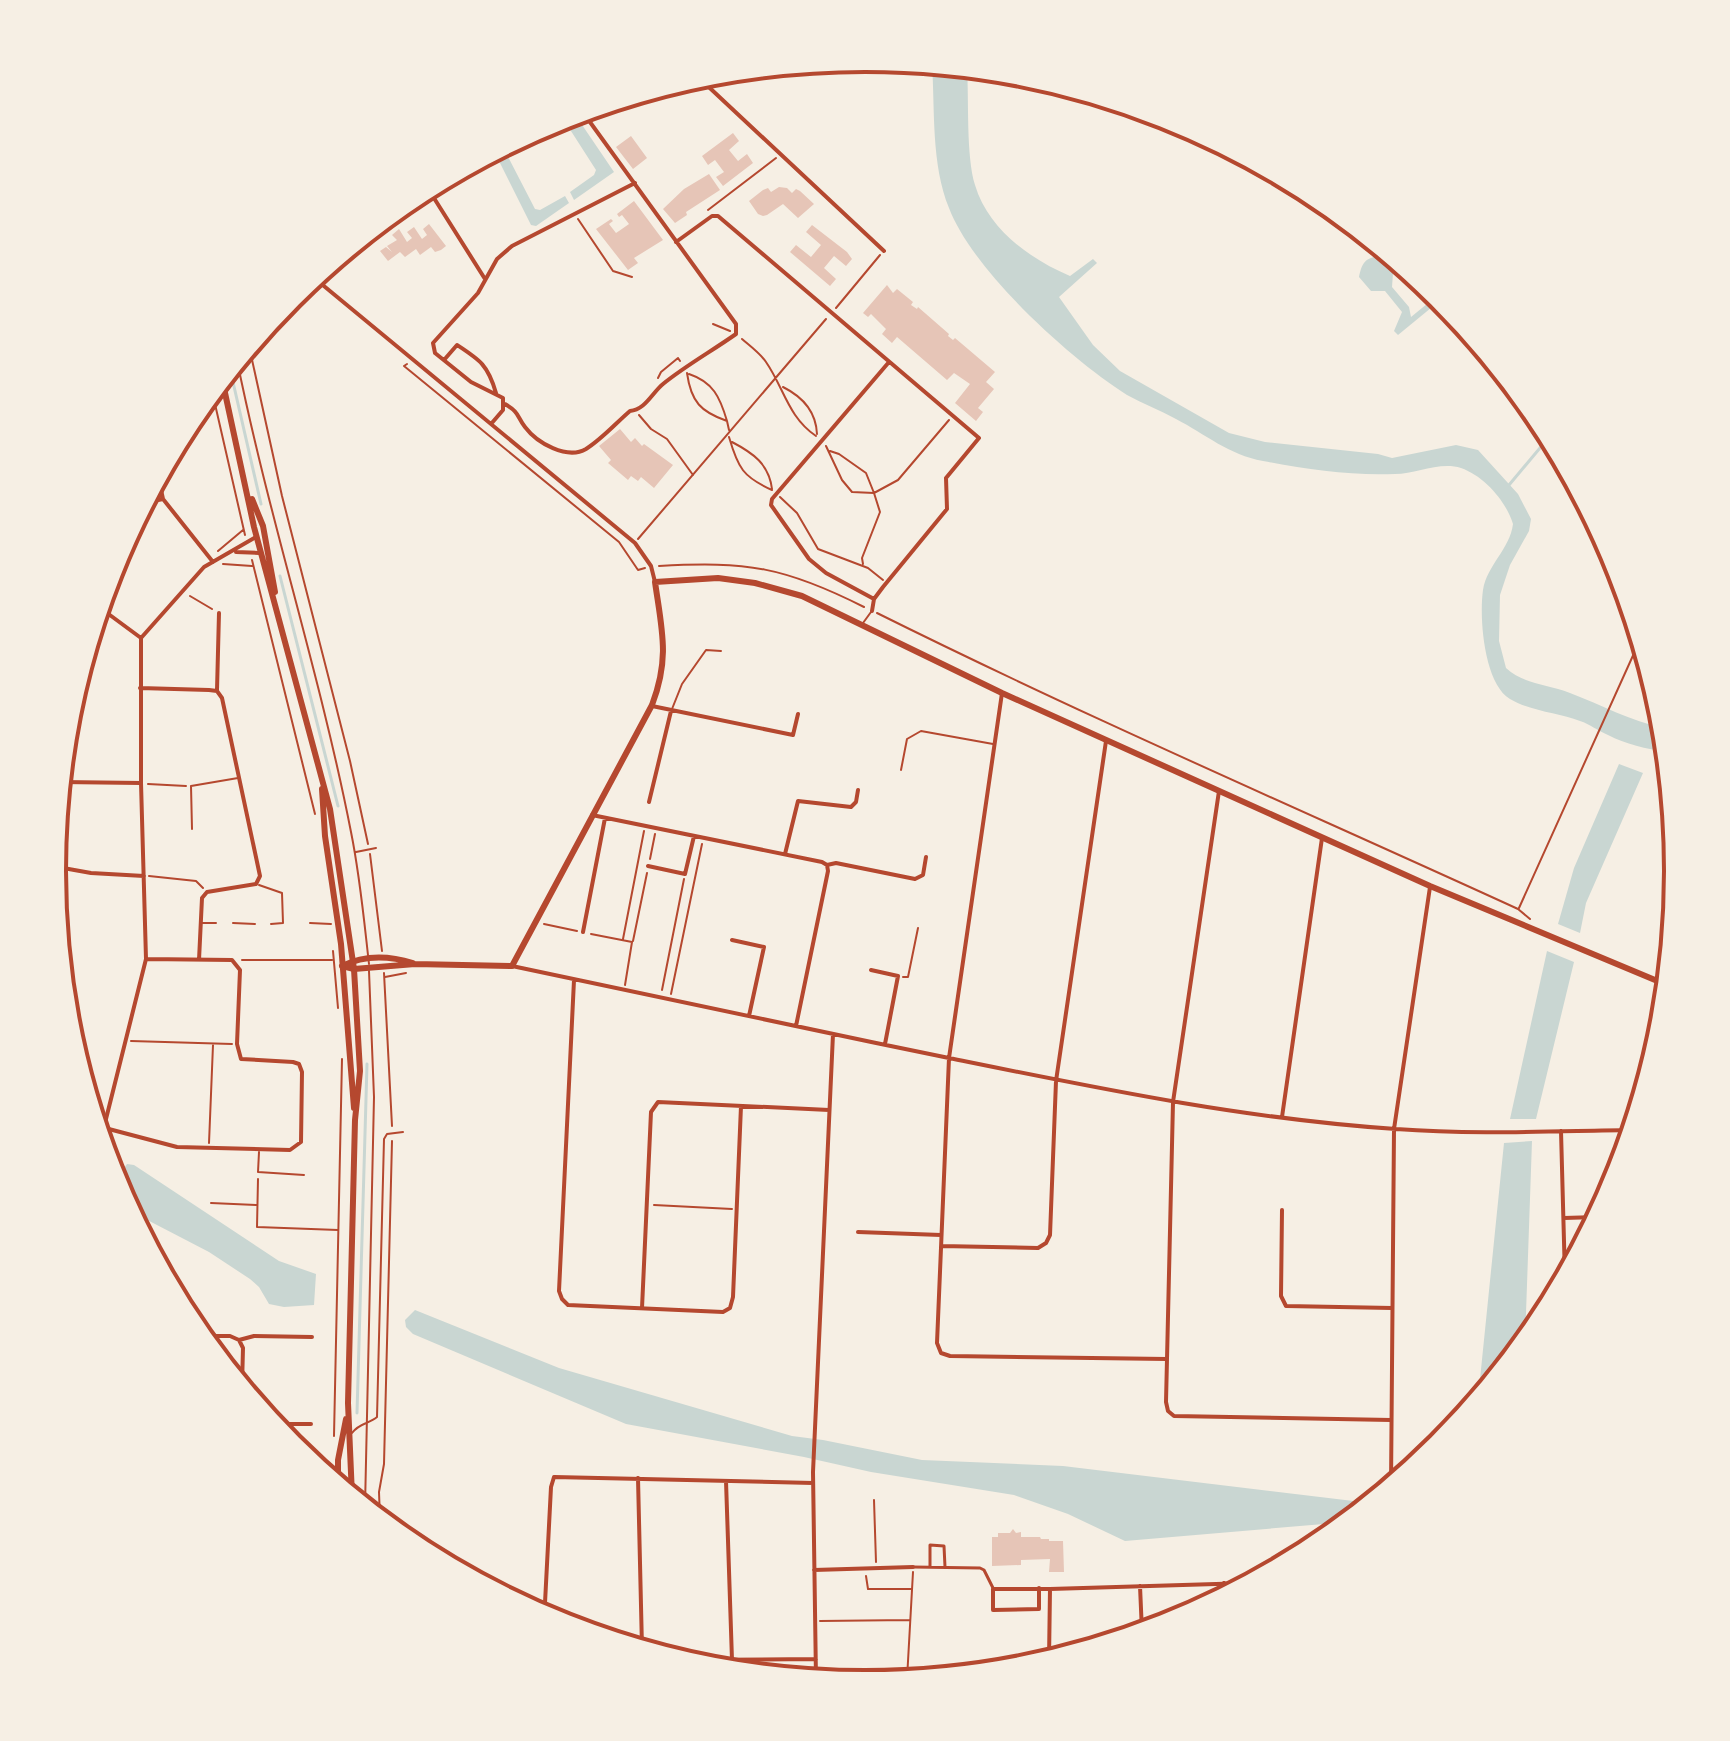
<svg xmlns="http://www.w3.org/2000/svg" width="1730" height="1741" viewBox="0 0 1730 1741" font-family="Cabin,sans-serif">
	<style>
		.water { fill: #c9d6d2 }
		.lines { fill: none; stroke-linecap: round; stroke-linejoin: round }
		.stream { stroke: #c9d6d2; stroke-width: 3 }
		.building { fill: #e6c5b7 }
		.path { stroke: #b5482f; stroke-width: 2 }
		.service { stroke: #b5482f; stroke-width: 2 }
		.pedestrian { stroke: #b5482f; stroke-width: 3 }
		.minor { stroke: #b5482f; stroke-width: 4 }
		.tertiary { stroke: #b5482f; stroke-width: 6 }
		.secondary { stroke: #b5482f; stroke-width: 6 }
		.rim { fill: none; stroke: #b5482f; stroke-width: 4 }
	</style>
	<rect width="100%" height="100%" fill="#f6efe4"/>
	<path class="water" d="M932 64 967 68C969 99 966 156 975 185 988 229 1030 259 1070 276L1093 259 1097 263 1059 297 1093 345 1120 371 1229 433 1265 442 1378 454 1392 458 1456 445 1478 450 1518 494 1531 519 1529 531 1510 565 1500 595 1499 641 1506 668C1525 685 1547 684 1570 693 1602 705 1630 721 1664 728L1666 752C1647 749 1625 744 1608 735 1598 731 1590 724 1580 721 1559 713 1530 711 1510 699 1484 683 1479 618 1483 590 1487 565 1510 549 1513 524 1506 501 1484 476 1461 468 1440 461 1416 474 1395 474 1351 476 1306 469 1263 461 1229 455 1205 434 1176 419 1160 410 1143 404 1127 395 1070 359 973 271 949 208 931 164 935 110 932 64Z
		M574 113 614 172 574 200 570 192 594 175 596 170 562 117Z
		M503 147 535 209 540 210 565 196 569 203 536 226 531 225 494 151Z
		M1379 256 1393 273 1392 287 1409 307 1411 317 1433 299V294L1427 285 1439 295 1437 303 1398 335 1394 331 1402 312 1385 291H1371L1359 277C1362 263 1365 258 1379 256Z
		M1619 764 1643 773 1586 903 1580 933 1558 924 1574 868Z
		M1547 951 1574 962 1536 1119H1510Z
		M1532 1141 1525 1342 1478 1399 1504 1143Z
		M127 1164 134 1165 279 1261 316 1274 314 1305 284 1307 269 1304 259 1287 250 1279 209 1252 130 1211 114 1182Z
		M415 1310 559 1368 792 1436 823 1440 922 1460 1063 1466 1370 1503 1347 1522 1125 1541 1068 1514 1014 1495 871 1472 804 1457 626 1424 413 1334 406 1327 405 1320Z"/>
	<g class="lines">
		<path class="stream" d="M230 369 261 504
			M1509 485 1550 436
			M280 576 338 806
			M357 1413 367 1064"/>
	</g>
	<path class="building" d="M733 133 739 141 729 150 738 161 747 154 753 163 723 186 716 177 724 172 715 160 708 165 702 156Z
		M631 136 647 158 633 169 616 147Z
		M709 174 720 190 686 212 687 215 675 223 663 209 684 189Z
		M779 187 787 188 792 193 796 189 800 191 814 204 798 218 783 204 767 215 763 216 758 214 749 201 763 190 768 188 771 192Z
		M634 201 663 240 634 258 638 263 628 270 596 229 611 219 613 221 609 224 616 233 619 231 629 224 622 215 619 217 617 214Z
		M429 224 446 246 441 250 435 252 431 247 420 255 416 249 405 257 400 252 388 261 380 251 386 247 392 252 387 246 397 240 392 235 399 229 407 242 412 238 407 232 414 227 422 239 427 235 423 229Z
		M812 225 847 252 852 259 846 266 834 256 824 268 836 279 830 286 790 252 796 245 811 257 821 245 806 232Z
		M887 285 893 293 897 289 913 302 911 305 917 309 918 307 949 334 948 336 953 340 955 338 995 372 986 382 994 389 978 408 983 412 976 421 955 403 970 384 954 373 947 380 897 337 892 343 882 334 886 329 871 314 868 317 863 313Z
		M620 429 631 442 635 438 642 446 644 444 673 465 654 488 641 477 638 481 631 476 628 480 608 463 611 460 599 446Z
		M1013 1529 1016 1533 1021 1532V1537H1040L1041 1539H1049V1541H1063L1064 1572H1049L1050 1559 1021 1560V1565L992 1566V1537H998V1533H1010Z"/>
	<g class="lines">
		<path class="path" d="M591 115 604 104
			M708 210 776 158
			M578 219 613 271 632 277
			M836 308 880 255
			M713 324 730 331
			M742 339C750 346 760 353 766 362 784 388 788 417 816 436
			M249 346 282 496 350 761 368 844
			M407 364 404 366 619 542 638 570 645 568
			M687 373C691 402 701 412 727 421L729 430
			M689 374C713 382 720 397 727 421
			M658 378 661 372 678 358 680 361
			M783 387C803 397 816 411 817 434
			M212 391 245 535
			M639 415 651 429 667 439 693 475
			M729 437C738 468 743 477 772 490
			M732 442C753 453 769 464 772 489
			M826 446 842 480 852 492 874 493 866 473 839 454 830 451
			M780 497 797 513 818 549 868 568 883 580
			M638 539 826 319
			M218 551 243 530
			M252 560 315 814
			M223 564 252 566
			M863 564 862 558 880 512 874 493 898 480 949 420
			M659 566C747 561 785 567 864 607
			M190 596 212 609
			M877 613C1088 718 1304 811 1518 909L1530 919
			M148 784 186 786
			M370 854 382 951
			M650 859 655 834
			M149 876 196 881 203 888
			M1519 908 1640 640
			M310 923 331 924
			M544 924 577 931
			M591 934 632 942 625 985
			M623 939 644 831
			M633 941 647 873
			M333 951 338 1008
			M242 960H332
			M384 973 392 1126
			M385 977 406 973
			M903 977H908L918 928
			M662 990 684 879
			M671 994 702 844
			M131 1041 232 1044
			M209 1143 213 1045
			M258 1179 257 1227 338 1230
			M211 1203 256 1205
			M654 1205 732 1209
			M334 1436 342 1059
			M874 1500 876 1562
			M380 1519 379 1492 384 1464 392 1141
			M866 1576 868 1589H912
			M820 1621 910 1620
			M907 1679 913 1572"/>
		<path class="service" d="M237 360C269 519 320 673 351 832 360 876 364 920 369 964
			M863 623 871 612
			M672 709 682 684 706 650 721 651
			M901 770 907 739 921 731 993 744
			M192 829 191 786 238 778
			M356 852 376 848
			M259 885 282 893 283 923 271 924
			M202 923H216
			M233 923 255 924
			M259 1152 258 1172 304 1175
			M352 1433C359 1423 369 1424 377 1417L384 1139 387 1134 403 1132
			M365 1507 374 1097 369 971"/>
		<path class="pedestrian" d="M930 1566V1545L944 1546 945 1567
			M913 1567 980 1568 984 1570 993 1588"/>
		<path class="minor" d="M697 76 884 251
			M427 187 485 279
			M676 242 712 216H718L979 438 946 478 947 509 883 587 874 599 872 611
			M344 251 350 259
			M313 277 635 543 651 566 655 582
			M321 282 431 194
			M444 360 457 345C480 360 488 365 496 393
			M505 404C520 413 516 415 525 427 537 443 567 460 586 449 602 439 616 423 630 411 645 410 652 393 663 384 685 366 712 351 736 334V324L582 111
			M491 424 503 410V398L471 382 435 353 433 343 478 293 497 259 512 246 635 183
			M158 476 163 499 213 562
			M144 503 163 499
			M236 552 259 553
			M874 599 826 573 809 559 771 505 772 499 889 362
			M99 607 141 638
			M140 688 209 690 217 691 222 698 260 876 256 884 207 892 202 898 199 960
			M217 690 219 613
			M1002 693 949 1058 937 1343 941 1353 950 1356 1167 1359
			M652 706 793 735 798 714
			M61 782 141 783
			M1219 791 1173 1102 1166 1402 1168 1411 1174 1416 1391 1420
			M649 802 671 711
			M592 815 822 862 827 865 836 863 915 879 923 875 926 857
			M785 854 798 801 851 807 856 802 858 790
			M52 866 91 873 144 876
			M648 866 685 874 694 836
			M583 932 605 818
			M732 940 764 947 749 1016
			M512 966C657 997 803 1028 949 1058 1097 1088 1245 1119 1396 1129 1474 1135 1553 1131 1632 1130
			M62 968V974
			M871 970 898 976 885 1044
			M574 980 559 1291 562 1299 568 1305 723 1312 730 1308 733 1297 741 1106
			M796 1026 828 871 827 865
			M1282 1117 1322 838
			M105 1128 177 1147 290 1150 301 1142 302 1072 299 1064 293 1062 241 1059 237 1044 240 970 232 960 146 959
			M1561 1131 1565 1278
			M101 1139 146 959 141 783V638L204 567 256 537
			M1282 1210 1281 1296 1286 1306 1392 1308
			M1564 1218 1597 1217
			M858 1232 941 1235
			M941 1246 1038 1248 1046 1243 1050 1235 1056 1081 1106 741
			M642 1308 651 1112 658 1102 829 1110
			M201 1336H230L239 1340 254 1336 312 1337
			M239 1340 243 1348 242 1386
			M272 1424H311
			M638 1478 642 1648
			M726 1481 732 1660
			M1391 1486 1394 1129 1430 887
			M814 1570 913 1567
			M1224 1583V1596
			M1140 1586 1142 1632
			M1039 1588V1609L993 1610V1589H1050
			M540 1613 545 1603 551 1487 554 1477 813 1483
			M681 1660 816 1659
			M1049 1660 1050 1589 1249 1583
			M999 1666V1670
			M816 1679 813 1472 833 1034"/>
		<path class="tertiary" d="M342 966 354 969 415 964 512 966 652 705C670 658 662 631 655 582L718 578 755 583 802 596 1002 693 1430 886 1667 985
			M342 966C364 955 390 956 413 963
			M533 1610 540 1614"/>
		<path class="secondary" d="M222 379 254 527 330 809 354 969 360 1071 355 1120 348 1403 352 1496
			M252 499 263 526 275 592
			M322 789 325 836 341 944 354 1108
			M338 1484V1460L346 1419"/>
	</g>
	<path d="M0 0H1730V1741H0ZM66 871a799 799 0 1 1 1598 0a799 799 0 1 1-1598 0Z" fill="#f6efe4" fill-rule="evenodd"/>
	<path class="rim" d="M66 871a799 799 0 1 1 1598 0a799 799 0 1 1-1598 0Z"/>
</svg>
